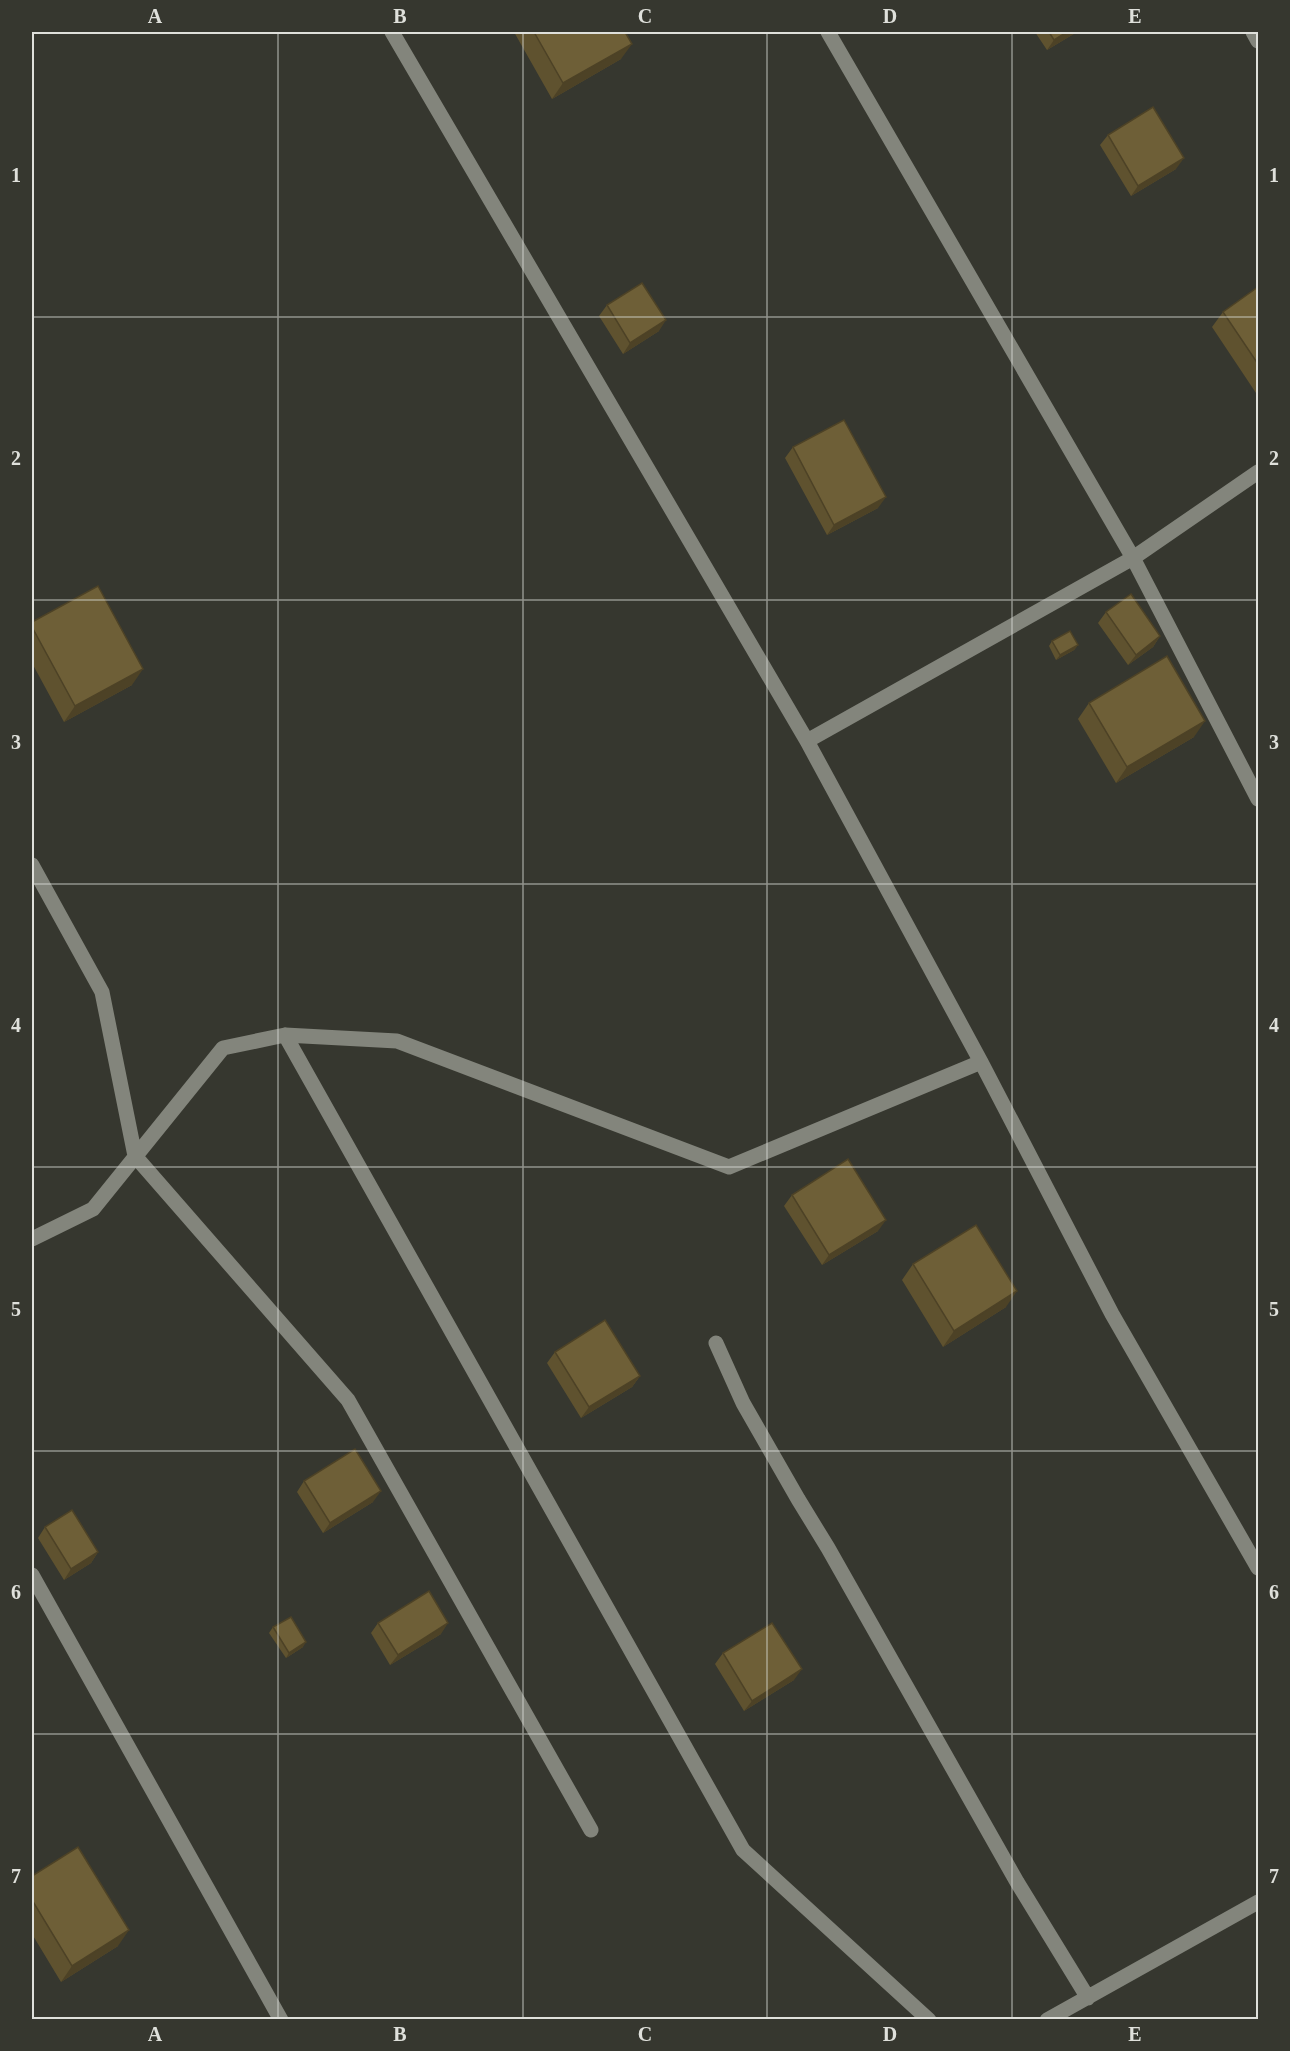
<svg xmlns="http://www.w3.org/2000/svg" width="1290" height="2051" viewBox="0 0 1290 2051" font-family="'Times New Roman',serif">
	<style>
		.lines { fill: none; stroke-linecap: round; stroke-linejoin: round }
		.minor { stroke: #83857c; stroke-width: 15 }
		.wall { fill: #5f522f }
		.shaded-wall { fill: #4d4226 }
		.building { fill: #6e5f37; stroke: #4d4226; stroke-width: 1.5 }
		.grid { fill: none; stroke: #dfe0db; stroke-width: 1.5; stroke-opacity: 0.55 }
		.neatline { fill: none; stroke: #dfe0db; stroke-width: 2 }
		.grid-label { font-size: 20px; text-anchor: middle; font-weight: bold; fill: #dfe0db }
	</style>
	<rect width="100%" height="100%" fill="#36372f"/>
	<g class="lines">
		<path class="minor" d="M392 32 807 741 981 1062 1112 1314 1258 1568
			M828 32 1133 558 1258 799
			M1253 32 1258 41
			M807 741 1133 558 1258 472
			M32 865 102 992 135 1156 348 1400 591 1830
			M285 1035 743 1850 929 2020
			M32 1239 93 1209 223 1048 285 1035 397 1041 729 1167 981 1062
			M716 1343 743 1403 798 1499 828 1548 1017 1882 1088 1998
			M32 1575 281 2020
			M1047 2020 1258 1902"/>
	</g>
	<path class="wall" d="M514 32H625L621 59 552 99Z
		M1035 32H1077L1047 50Z
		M1108 135 1176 169 1131 196 1100 145Z
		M1258 287V396L1212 327 1223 312Z
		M607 305 659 331 623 354 599 316Z
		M793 447 878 508 827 535 785 458Z
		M1106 612 1160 636 1153 647 1128 665 1098 623Z
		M32 622 132 685 64 722 32 663Z
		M1052 641 1078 645 1074 650 1056 660 1049 646Z
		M1089 703 1194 737 1116 783 1078 719Z
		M792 1195 878 1231 822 1265 784 1206Z
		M913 1264 1006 1307 943 1347 902 1280Z
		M555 1352 640 1376 632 1387 581 1418 547 1363Z
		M304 1481 373 1502 323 1533 297 1492Z
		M45 1527 98 1552 91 1563 64 1580 38 1538Z
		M378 1623 441 1634 390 1665 371 1633Z
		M273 1627 303 1647 286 1658 269 1633Z
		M723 1653 794 1680 744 1711 715 1664Z
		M32 1876 118 1946 61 1982 32 1934Z"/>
	<path class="shaded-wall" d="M1067 32H1077L1047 50 1054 40Z
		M632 44 621 59 552 99 563 83Z
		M1184 158 1176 169 1131 196 1138 186Z
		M666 320 659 331 623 354 630 343Z
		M886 497 878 508 827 535 834 525Z
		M1160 636 1153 647 1128 665 1136 655Z
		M1078 645 1074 650 1056 660 1060 655Z
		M143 669 132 685 64 722 75 706Z
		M1205 721 1194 737 1116 783 1127 767Z
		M886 1220 878 1231 822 1265 829 1255Z
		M1017 1291 1006 1307 943 1347 954 1331Z
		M640 1376 632 1387 581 1418 589 1407Z
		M381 1491 373 1502 323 1533 330 1523Z
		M98 1552 91 1563 64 1580 71 1569Z
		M448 1623 441 1634 390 1665 398 1655Z
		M306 1642 303 1647 286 1658 289 1653Z
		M802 1669 794 1680 744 1711 752 1701Z
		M129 1930 118 1946 61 1982 72 1966Z"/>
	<path class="building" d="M534 32H625L632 44 563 83Z
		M1049 32H1067L1054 40Z
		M1153 107 1184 158 1138 186 1108 135Z
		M642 283 666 320 630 343 607 305Z
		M1258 287V364L1223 312Z
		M844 420 886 497 834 525 793 447Z
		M98 586 143 669 75 706 32 627V622Z
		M1131 594 1160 636 1136 655 1106 612Z
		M1070 631 1078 645 1060 655 1052 641Z
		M1167 656 1205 721 1127 767 1089 703Z
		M848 1159 886 1220 829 1255 792 1195Z
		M976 1225 1017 1291 954 1331 913 1264Z
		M605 1320 640 1376 589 1407 555 1352Z
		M355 1449 381 1491 330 1523 304 1481Z
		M72 1510 98 1552 71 1569 45 1527Z
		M429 1591 448 1623 398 1655 378 1623Z
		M291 1617 306 1642 289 1653 273 1627Z
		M772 1623 802 1669 752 1701 723 1653Z
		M78 1847 129 1930 72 1966 32 1900V1876Z"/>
	<path class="grid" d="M278 32V2020M523 32V2020M767 32V2020M1012 32V2020M32 317H1258M32 600H1258M32 884H1258M32 1167H1258M32 1451H1258M32 1734H1258"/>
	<rect width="1290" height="2051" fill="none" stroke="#36372f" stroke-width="66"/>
	<rect x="33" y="33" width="1224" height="1985" class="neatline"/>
	<g class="grid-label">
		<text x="155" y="23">A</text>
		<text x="400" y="23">B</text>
		<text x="645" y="23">C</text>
		<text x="890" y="23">D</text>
		<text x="1135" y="23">E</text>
		<text x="16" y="182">1</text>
		<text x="1274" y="182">1</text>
		<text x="16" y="465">2</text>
		<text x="1274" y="465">2</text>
		<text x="16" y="749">3</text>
		<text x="1274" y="749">3</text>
		<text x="16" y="1032">4</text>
		<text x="1274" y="1032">4</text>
		<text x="16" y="1316">5</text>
		<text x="1274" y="1316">5</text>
		<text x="16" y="1599">6</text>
		<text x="1274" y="1599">6</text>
		<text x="16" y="1883">7</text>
		<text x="1274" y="1883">7</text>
		<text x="155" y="2041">A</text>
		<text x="400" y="2041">B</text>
		<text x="645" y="2041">C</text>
		<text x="890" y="2041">D</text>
		<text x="1135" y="2041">E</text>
	</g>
</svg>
